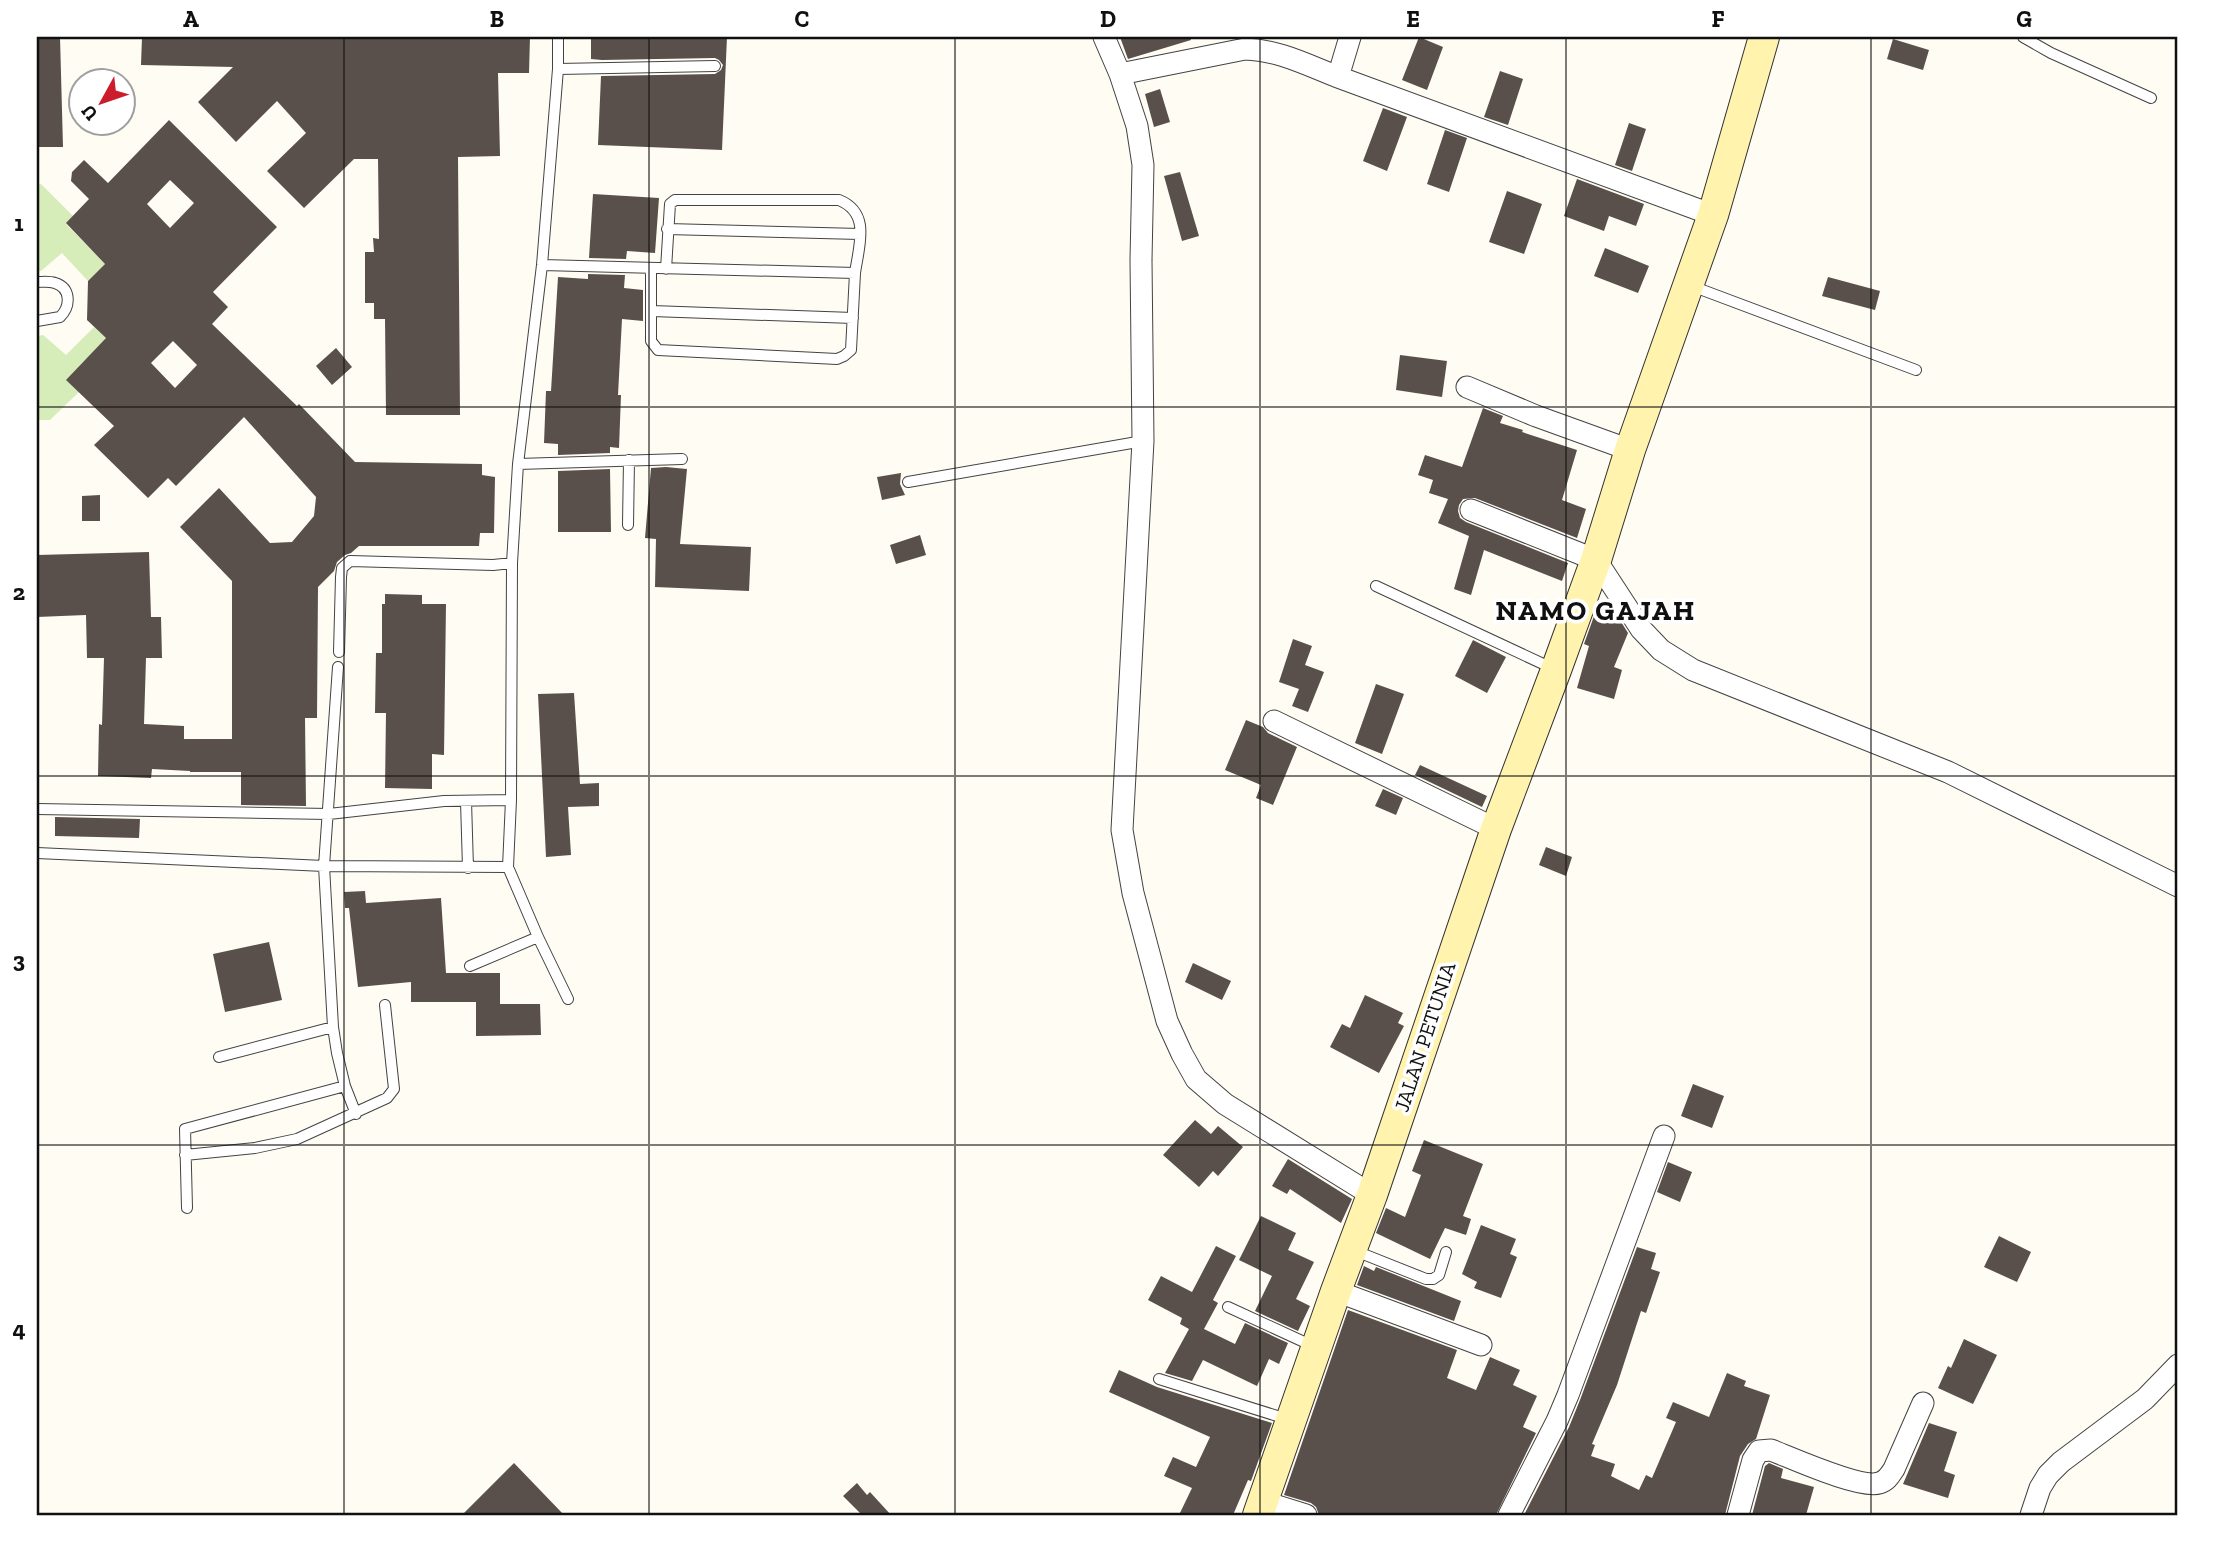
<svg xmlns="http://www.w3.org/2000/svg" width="2215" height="1552" viewBox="0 0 2215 1552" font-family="'Zilla Slab',serif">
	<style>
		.green { fill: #d6edb9 }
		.building { fill: #5a504b; fill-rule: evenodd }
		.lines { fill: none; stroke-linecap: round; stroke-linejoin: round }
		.lane-casing { stroke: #434343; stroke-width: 12 }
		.street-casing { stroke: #434343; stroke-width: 23 }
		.secondary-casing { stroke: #323232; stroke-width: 32 }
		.lane { stroke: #fff; stroke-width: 10 }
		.street { stroke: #fff; stroke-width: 21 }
		.secondary { stroke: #fff3ae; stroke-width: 30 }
		.grid { fill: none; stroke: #101010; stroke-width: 2; stroke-opacity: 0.55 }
		.labels { text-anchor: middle; stroke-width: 7; stroke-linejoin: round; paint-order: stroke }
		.street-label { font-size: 21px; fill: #101010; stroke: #fff }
		.district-label { font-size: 28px; font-weight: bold; letter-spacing: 2px; fill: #101010; stroke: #fff }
		.neatline { fill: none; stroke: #101010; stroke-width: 2.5 }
		.grid-label { font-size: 23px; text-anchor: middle; font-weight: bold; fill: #101010 }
	</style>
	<rect width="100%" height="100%" fill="#fffcf3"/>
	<path class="green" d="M41 184 73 216 66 224 105 264 88 281 62 253 41 271H37V185Z
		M94 327 106 338 79 392 50 420H37V336L43 335 66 355Z"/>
	<path class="building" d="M37 37H60L63 147H37Z
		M142 37H530L529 73H498L500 156 458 157 460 415H386L385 319H374V303H365V252H374L373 238 379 239 378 159H354L304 208 267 171 306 133 277 101 236 142 198 102 233 67 141 65Z
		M591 37H727L722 150 598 145 601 76 715 74 721 70 723 65 719 60 715 58 602 60 591 59Z
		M1120 37H1190L1191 40 1128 59Z
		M1419 37 1443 47 1427 90 1402 80Z
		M1893 39 1929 50 1923 70 1887 59Z
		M1500 71 1523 79 1508 125 1484 117Z
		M1160 89 1170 122 1154 127 1145 94Z
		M1383 108 1407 117 1387 171 1363 161Z
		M169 120 277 227 213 292 228 307 212 324 297 406 299 404 355 462 482 464V475L495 477 494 533H480L479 546H359L351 553 345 555 337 562 334 571 318 587 317 718H305L306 806 241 805V772H190V771L152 769 151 778 98 776 99 724 102 725 104 658H87L86 615 37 617V555L149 552 151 617H161L162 658H146L144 724 184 726V739H232V581L180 527 219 488 270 543 292 542 314 516 316 497 244 417 176 486 168 478 148 498 94 445 114 426 66 380 106 338 87 320 88 281 105 264 66 223 89 199 71 181 72 172 84 160 108 183ZM170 180 194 203 170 228 147 204ZM173 341 197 365 175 388 151 363Z
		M1629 123 1646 129 1632 171 1615 165Z
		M1445 130 1467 138 1449 192 1427 184Z
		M1180 172 1199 236 1182 241 1164 176Z
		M1577 179 1644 204 1636 226 1609 216 1604 231 1564 216Z
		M1507 191 1542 204 1524 254 1489 242Z
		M593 194 659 198 655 253 627 251 626 259 589 258Z
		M1605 248 1649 266 1638 293 1594 276Z
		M588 274 625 275 624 288 643 290V321L622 319 618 395H621L619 448 610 447V453L558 455V444L544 443 546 391H551L558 277 588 279Z
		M1828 277 1880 291 1875 310 1822 296Z
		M336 348 352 367 332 385 316 366Z
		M1400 355 1447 361 1442 397 1396 390Z
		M1483 408 1503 416 1500 423 1523 430 1522 432 1577 450 1562 500 1586 509 1577 538 1475 498 1463 499 1459 505 1458 511 1460 518 1466 522 1568 563 1562 581 1484 550 1471 595 1454 589 1469 536 1438 523 1448 499 1429 493 1433 480 1418 475 1425 455 1462 467Z
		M666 467 687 469 680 544 751 547 749 591 655 587 656 539 645 538 651 468Z
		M610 469 611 532H558V471Z
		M901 473 900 484 905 495 882 500 877 477Z
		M100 495V521H82V496Z
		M920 535 926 555 896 564 890 545Z
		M385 594 422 595V604H446L444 755 432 754V789L385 788 386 713H375L376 653H382V604H385Z
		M1598 605 1613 609 1628 633 1614 667 1622 670 1614 699 1577 688 1589 646 1584 644Z
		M1293 639 1312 646 1305 665 1324 672 1308 712 1292 706 1299 689 1279 682Z
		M1473 640 1506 657 1487 693 1455 676Z
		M1376 684 1404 694 1382 754 1355 743Z
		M574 693 580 784 599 783V806L568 807 571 855 546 857 538 694Z
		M1246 720 1263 727 1268 733 1297 747 1273 805 1256 798 1261 785 1225 770Z
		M1420 765 1487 796 1482 807 1415 775Z
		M1383 789 1403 798 1396 815 1375 806Z
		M55 817 140 819 139 838 55 836Z
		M1546 847 1572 857 1566 876 1539 865Z
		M365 891 366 903 441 898 446 973H500V1004H540L541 1035 476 1036V1002H411V982L358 987 349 908H345L344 892Z
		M269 942 282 1000 225 1012 213 954Z
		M1193 963 1231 981 1222 1000 1185 982Z
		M1365 995 1403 1013 1398 1023 1404 1026 1379 1073 1330 1047 1342 1024 1350 1028Z
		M1693 1084 1724 1096 1712 1128 1681 1116Z
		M1195 1120 1211 1134 1218 1126 1243 1147 1218 1176 1213 1171 1199 1187 1163 1155Z
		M1424 1140 1483 1164 1463 1216 1471 1219 1466 1235 1445 1228 1430 1259 1376 1233 1386 1208 1405 1217 1421 1175 1412 1171Z
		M1288 1159 1352 1199 1341 1223 1290 1189 1287 1194 1272 1186Z
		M1668 1162 1692 1172 1680 1202 1657 1192Z
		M1261 1216 1296 1233 1288 1250 1314 1262 1296 1299 1310 1306 1298 1331 1255 1311 1272 1276 1239 1260Z
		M1481 1225 1516 1239 1510 1254 1517 1257 1501 1298 1474 1288 1477 1282 1462 1274Z
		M1999 1236 2031 1252 2017 1282 1984 1267Z
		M1216 1246 1236 1256 1213 1300 1218 1303 1204 1329 1235 1344 1245 1323 1288 1343 1279 1364 1269 1359 1257 1386 1203 1360 1192 1381 1165 1373 1189 1329 1180 1324 1182 1318 1148 1300 1161 1276 1192 1292Z
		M1637 1247 1656 1253 1651 1269 1660 1272 1646 1313 1641 1311 1617 1385 1592 1444 1595 1445 1591 1456 1615 1464 1611 1476 1639 1490 1646 1475 1652 1478 1676 1422 1666 1418 1673 1402 1709 1417 1727 1373 1746 1381 1744 1386 1770 1395 1756 1439 1748 1444 1740 1456 1725 1515H1524L1569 1427 1580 1400Z
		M1364 1266 1374 1271 1376 1267 1461 1301 1454 1321 1357 1285Z
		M1348 1310 1457 1350 1447 1378 1476 1390 1490 1357 1520 1370 1513 1385 1537 1396 1523 1427 1536 1433 1496 1515H1319L1316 1507 1311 1503 1284 1495Z
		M1964 1339 1997 1355 1973 1404 1938 1388 1948 1366 1951 1368Z
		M1119 1370 1157 1387 1272 1423 1251 1481 1248 1480 1233 1515H1179L1192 1488 1164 1476 1173 1457 1196 1467 1210 1437 1109 1392Z
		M1929 1423 1957 1432 1944 1471 1955 1475 1948 1498 1903 1484Z
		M514 1463 564 1515H462Z
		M1769 1463 1783 1469 1781 1478 1814 1487 1806 1515H1752L1765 1466Z
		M857 1483 867 1495 870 1492 891 1515H862L843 1496Z"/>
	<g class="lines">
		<g class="lane-casing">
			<path id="lane" d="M558 37V69L542 265 518 464 512 563 511 800 508 867 538 937 568 999
				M2023 37 2051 53 2151 98
				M558 69 715 66
				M667 229 860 234
				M542 265 855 273 851 350 844 356 837 359 658 350 651 341V268
				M666 269 670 204 675 200H839C871 213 859 245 855 273
				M37 282C43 282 49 281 55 283 71 288 71 306 60 317L37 321
				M1689 285 1916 370
				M652 311 853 318
				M518 464 682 459
				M908 482 1143 441
				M628 525 629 460
				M1376 586 1554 669
				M339 652 341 577 342 568 350 561 493 565 512 563
				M338 667 324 866 333 1027 337 1053 345 1086 356 1114
				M466 801 468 868
				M37 809 329 814 444 801 511 800
				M37 853 324 866 508 867
				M470 966 538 937
				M219 1057 333 1027
				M185 1155 255 1148 297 1139 387 1098 394 1089 385 1005
				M187 1208 185 1129 345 1086
				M1353 1250 1426 1279H1433L1439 1275 1446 1252
				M1228 1307 1315 1347
				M1159 1379 1290 1420"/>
		</g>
		<g class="street-casing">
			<path id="street" d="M1104 37 1120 74 1137 126 1143 165 1141 260 1143 441 1122 830 1133 893 1167 1021 1182 1054 1196 1079 1225 1104 1372 1195
				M1120 74 1245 49C1279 50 1307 65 1338 77L1713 215
				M1338 77 1350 37
				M1467 387 1536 416 1630 450
				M1471 510 1596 560 1641 629 1661 650 1693 670 1948 772 2178 886
				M1274 721 1496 829
				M1336 1291 1481 1345
				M1264 1502 1306 1515
				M1509 1515 1557 1421 1568 1395 1664 1136
				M1738 1515 1753 1460 1759 1451 1771 1450C1792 1458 1860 1489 1879 1483 1887 1481 1890 1475 1894 1469L1923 1403
				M2031 1515 2040 1488 2048 1475 2061 1462 2145 1399 2178 1365"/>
		</g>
		<g class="secondary-casing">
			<path id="secondary" d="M1258 1515 1336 1291 1372 1195 1496 829 1556 670 1596 560 1630 450 1713 215 1764 37"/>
		</g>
		<use href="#lane" class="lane"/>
		<use href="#street" class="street"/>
		<use href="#secondary" class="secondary"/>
	</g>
	<path class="grid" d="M344 37V1515M649 37V1515M955 37V1515M1260 37V1515M1566 37V1515M1871 37V1515M37 407H2178M37 776H2178M37 1145H2178"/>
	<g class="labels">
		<g class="street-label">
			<text transform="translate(1425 1037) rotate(-72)" y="7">JALAN PETUNIA</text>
		</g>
		<g class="district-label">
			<text x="1596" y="620">NAMO GAJAH</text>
		</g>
	</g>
	<rect width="2215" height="1552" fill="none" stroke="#ffffff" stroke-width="77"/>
	<g transform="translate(102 102) rotate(230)"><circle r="33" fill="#ffffff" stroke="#9f9f9f" stroke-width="2"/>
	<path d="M0-5L12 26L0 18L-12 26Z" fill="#cb1d2c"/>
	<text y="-10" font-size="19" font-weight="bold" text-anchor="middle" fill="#101010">U</text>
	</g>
	<rect x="38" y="38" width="2138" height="1476" class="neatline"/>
	<g class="grid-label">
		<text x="191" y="27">A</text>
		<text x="497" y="27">B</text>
		<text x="802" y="27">C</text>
		<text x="1108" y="27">D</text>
		<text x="1413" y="27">E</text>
		<text x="1718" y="27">F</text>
		<text x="2024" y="27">G</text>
		<text x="19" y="231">1</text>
		<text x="19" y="600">2</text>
		<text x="19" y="968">3</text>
		<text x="19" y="1337">4</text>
	</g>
</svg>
